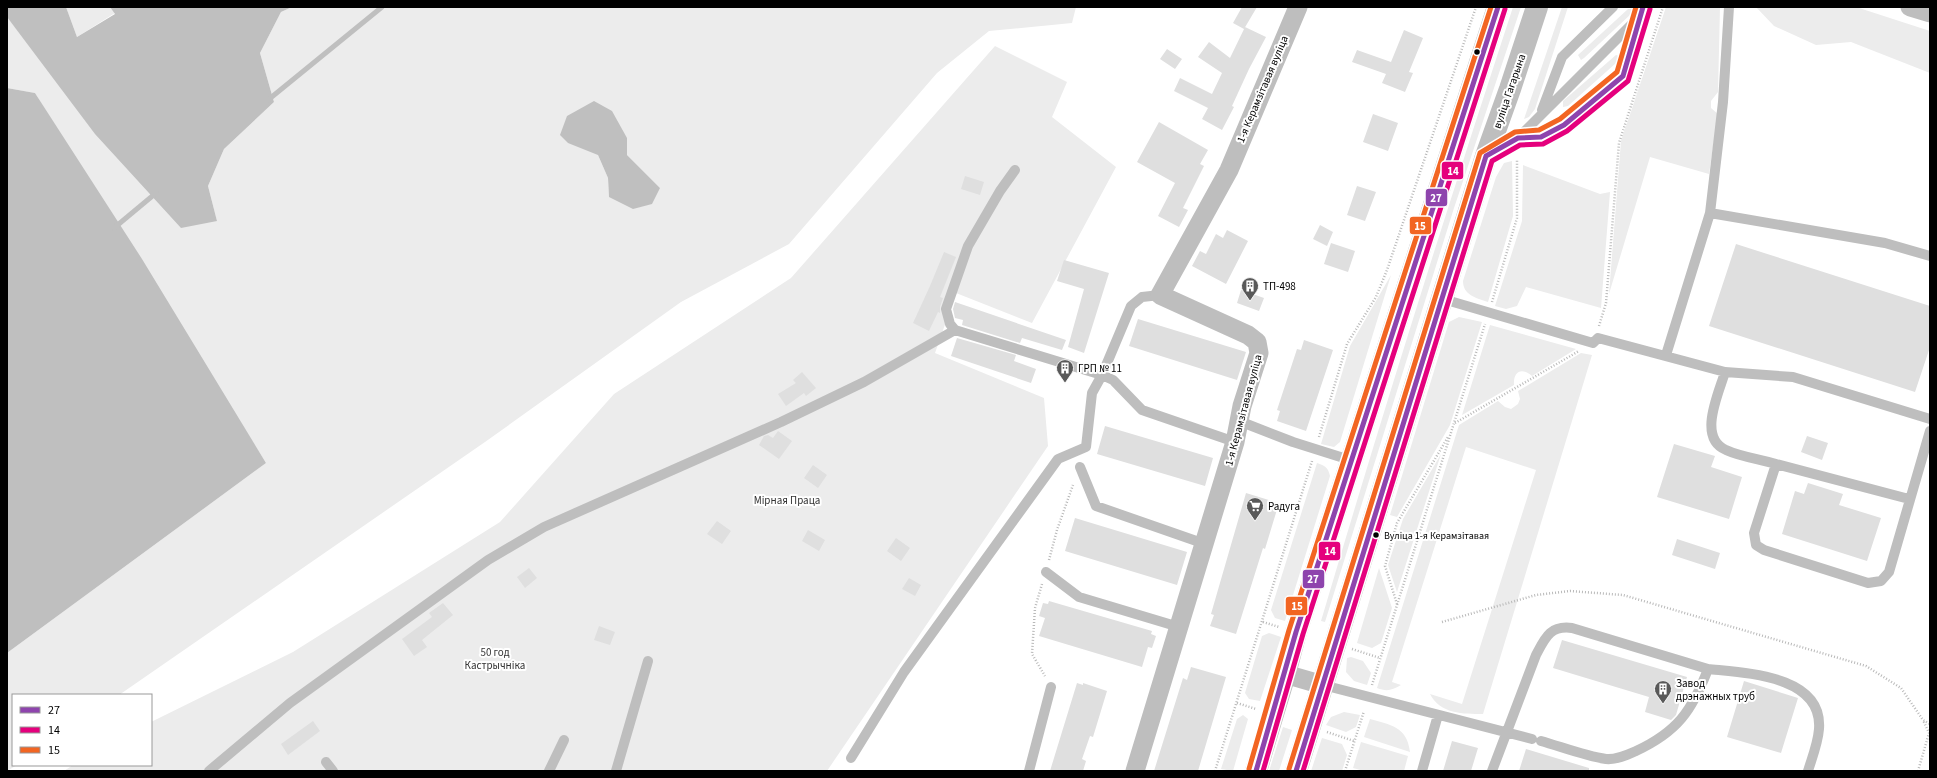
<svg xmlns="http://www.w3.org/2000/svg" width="1937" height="778" viewBox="0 0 1937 778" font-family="'Source Sans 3',sans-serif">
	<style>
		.green { fill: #ececec; fill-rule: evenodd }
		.water { fill: #bfbfbf }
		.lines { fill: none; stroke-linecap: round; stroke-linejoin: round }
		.stream { stroke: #bfbfbf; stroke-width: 5 }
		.building { fill: #dfdfdf }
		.path { stroke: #b9b9b9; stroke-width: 2.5; stroke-dasharray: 1 2; stroke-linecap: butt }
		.lane { stroke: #bebebe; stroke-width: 10 }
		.street { stroke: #bebebe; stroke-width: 19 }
		.primary { stroke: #bebebe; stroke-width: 22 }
		.bus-1-casing { stroke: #fff; stroke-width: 8 }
		.bus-2-casing { stroke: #fff; stroke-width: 8 }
		.bus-3-casing { stroke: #fff; stroke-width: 8 }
		.bus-1 { stroke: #8e44ad; stroke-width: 5 }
		.bus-2 { stroke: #e5007d; stroke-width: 5 }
		.bus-3 { stroke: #f26522; stroke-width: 5 }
		.bus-dot { fill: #000; stroke: #fff; stroke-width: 1.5 }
		.labels { text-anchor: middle; stroke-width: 4; stroke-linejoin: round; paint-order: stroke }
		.bus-label { font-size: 10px; fill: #000; stroke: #fff; text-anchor: start }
		.street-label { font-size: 11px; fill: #000; stroke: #fff }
		.poi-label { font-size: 11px; fill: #000; stroke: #fff; text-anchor: start }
		.park-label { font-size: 11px; fill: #333; stroke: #fff }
		.line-badge { stroke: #fff; stroke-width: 1.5 }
		.badge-label { font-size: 11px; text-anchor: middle; font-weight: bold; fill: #fff }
	</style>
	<rect width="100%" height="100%" fill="#fff"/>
	<path class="green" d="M66 7H110L115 13 77 37Z
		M292 7H1076L1072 23 989 31 937 73 789 244 681 302 485 442 119 695H13V765H17L7 771V653L266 463 35 93 7 88V17L45 65 217 221 208 186 224 149 274 102 260 53 281 12ZM627 138V155L660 188 609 197 608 178 598 155Z
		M1513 7H1521L1454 208 1325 622 1321 621C1382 415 1446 211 1513 7Z
		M1562 7H1568L1535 109 1529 117 1524 119Z
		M1666 7H1720L1718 92 1711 101V108L1718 114 1709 174 1650 157 1609 294 1621 141Z
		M1756 7H1856L1930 31V73L1851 42 1816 45 1774 26Z
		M1628 9H1631L1633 11 1631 14 1584 58 1581 60 1578 55Z
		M995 46 1067 82 1052 117 1116 167 1032 323 956 293 935 353 1044 398 1048 446 827 771H64L73 765H151V722L293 652 500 522 614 394 791 278Z
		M1616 55 1619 56 1616 63 1568 106 1563 107V101Z
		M1512 161 1513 216 1488 302C1476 298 1463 295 1463 281L1496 177 1504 163Z
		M1523 165 1600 194 1610 192 1601 308 1526 287 1517 306 1506 309 1495 306 1522 221Z
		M1391 275 1340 442 1334 447 1321 444 1350 346Z
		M1459 317 1482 322 1450 425 1397 517 1390 515 1449 322Z
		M1490 325 1576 349 1532 376C1522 367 1513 371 1514 385L1462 415Z
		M1581 353 1592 355 1483 714C1463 714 1440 714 1430 694L1462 704 1536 470 1466 447 1392 682 1401 685C1392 690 1387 692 1377 688L1459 425 1498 401 1505 407 1511 409 1518 404 1520 399 1518 391Z
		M1441 454 1397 592 1388 565 1403 519Z
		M1317 463C1325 466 1328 467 1330 476L1285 621 1275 618 1271 610Z
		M1379 568 1392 608 1381 643 1372 648 1357 643Z
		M1269 633 1281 637 1260 701 1249 699 1245 693 1262 636Z
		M1351 657 1363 661 1371 673 1367 685 1354 681 1346 672 1347 658Z
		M1344 712 1360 715 1356 727 1346 732 1326 725 1331 717Z
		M1243 715 1248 719 1233 771 1221 769 1237 719Z
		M1370 719C1390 725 1407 726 1410 752L1364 737Z
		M1283 727 1292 730 1279 771H1269Z
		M1322 738 1342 744 1347 755 1342 771H1311Z
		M1361 742 1408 756 1404 771H1364L1353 768Z"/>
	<path class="water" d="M7 7H66L77 37 115 14 110 7H292L281 12 260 53 274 102 224 149 208 186 217 221 181 228 95 134 7 17Z
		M7 88 35 93 142 259 266 463 7 653Z
		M594 101 612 111 627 138V155L660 188 652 204 633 209 609 197 608 178 598 155 568 143 560 135 567 116Z"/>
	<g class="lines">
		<path class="stream" d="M268 100 382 7
			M114 228 156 193"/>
	</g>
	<path class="building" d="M1242 7H1257L1244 29 1233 23Z
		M1245 27 1266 37 1249 69 1232 106 1234 107 1222 130 1202 119 1208 108 1174 91 1180 78 1212 94 1222 73 1198 57 1209 42 1230 58Z
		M1404 30 1423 38 1409 72 1413 73 1405 92 1382 83 1386 74 1352 62 1357 50 1391 62Z
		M1167 49 1182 59 1175 69 1160 59Z
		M1373 114 1398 123 1388 151 1363 142Z
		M1159 122 1208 150 1200 164 1204 166 1183 208 1188 210 1179 227 1158 216 1175 183 1137 162Z
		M965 176 984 182 980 195 961 189Z
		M1357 186 1376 192 1365 221 1347 215Z
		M1320 225 1333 232 1327 246 1313 239Z
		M1227 230 1248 241 1226 284 1192 266 1200 251 1206 254 1216 234 1223 238Z
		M1331 243 1355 251 1348 272 1324 264Z
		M1736 244 1930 306V347L1915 392 1709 326Z
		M944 252 956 257 940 297 943 298 940 307V313L938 312 929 331 913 323 930 286Z
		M1064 260 1109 273 1084 353 1068 347 1084 289 1057 281Z
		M1241 290 1264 298 1259 311 1237 303Z
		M955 302 1066 340 1062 350 1022 338 1020 343 962 325 963 320 955 318 953 309Z
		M1138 319 1246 352 1237 380 1129 346Z
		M957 338 1016 355 1014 361 1036 369 1031 383 951 356Z
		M1304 340 1333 350 1306 431 1277 421 1280 411 1277 410 1297 349 1301 350Z
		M802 372 816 388 806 396 804 393 786 406 778 394 796 383 793 380Z
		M1105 426 1213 458 1205 486 1097 454Z
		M778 431 792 441 779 459 759 445 764 436 768 435 773 438Z
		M1807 436 1828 443 1822 460 1801 452Z
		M1674 444 1715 456 1711 467 1742 477 1729 519 1657 497Z
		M813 465 827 475 818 488 804 478Z
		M1808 483 1843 494 1839 505 1881 518 1867 561 1782 534 1795 491 1804 494Z
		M1246 493 1279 503 1265 549 1263 548 1236 634 1210 626 1214 615 1211 614Z
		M1075 518 1187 552 1177 585 1065 551Z
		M717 521 731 531 722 544 707 534Z
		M808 530 825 540 819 551 802 541Z
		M896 538 910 548 901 561 887 551Z
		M1677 539 1720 553 1715 569 1672 555Z
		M529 568 537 578 525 588 517 577Z
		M909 578 921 585 915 596 902 589Z
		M1049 601 1152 631 1151 634 1156 636 1152 648 1148 647 1142 667 1039 636 1045 618 1039 616 1043 603 1048 604Z
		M443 603 453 615 422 640 427 647 414 656 402 639 432 617 429 613Z
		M599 626 615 632 610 645 594 640Z
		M1562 640 1687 677 1676 715 1671 720 1645 712 1649 697 1553 668Z
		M1191 667 1226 677 1198 771H1154L1183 678 1187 680Z
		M1744 681 1798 698 1781 753 1727 737Z
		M1077 683 1083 685V683L1107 691 1093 737 1090 736 1082 759 1086 761 1083 771H1050Z
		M313 721 320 731 288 755 281 744Z
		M1452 741 1478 748 1471 771H1443Z
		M1526 749 1589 768V771H1519Z"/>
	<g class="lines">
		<path class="path" d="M1492 302 1517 218V160
			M1599 326 1606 303 1619 143 1663 7
			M1455 423 1579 351
			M1319 437 1347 344 1376 297 1387 270 1476 7
			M1049 560 1057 530 1073 485
			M1042 584 1035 608 1032 654 1045 676
			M1397 604 1385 566 1397 523 1448 437
			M1263 622 1279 627
			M1442 622 1536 595 1570 591 1623 595 1866 666 1901 688 1923 720 1930 724
			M1352 649 1380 658
			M1372 685 1485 324
			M1237 703 1256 709
			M1327 732 1354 741
			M1215 771 1312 461
			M1345 771 1364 711
			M1918 771 1929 733 1923 720"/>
		<path class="lane" d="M1542 110 1562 57 1613 7
			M1518 138 1638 18
			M1489 154 1518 138 1541 137 1564 125 1623 76 1643 7
			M1015 170 1000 191 968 246 946 309 950 324 955 330 1102 375 1113 380 1142 410 1235 442
			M1710 213 1723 102 1729 7
			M1443 299 1593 343 1598 338 1725 372 1793 377 1930 419
			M1666 355 1710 213 1885 243 1930 256
			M1725 372C1719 393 1697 438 1726 450 1741 457 1760 459 1776 464L1754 533 1756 545 1764 550 1868 583 1881 581 1889 572 1930 431
			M1239 421 1293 442 1350 460
			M1776 464 1909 499
			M1080 467 1096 506 1205 544
			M1046 572 1079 597 1179 627
			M1323 685 1532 739
			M1541 741C1562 747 1585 756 1606 759 1616 760 1627 755 1636 751 1677 732 1692 711 1708 669 1745 673 1823 675 1819 729 1818 743 1812 758 1808 771
			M851 758 904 672 1058 459 1086 447 1092 393 1102 375 1131 306 1142 297 1160 295
			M326 762 333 771
			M209 771 290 703 488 560 544 527 781 422 864 382 955 330
			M549 771 564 740
			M616 771 648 661
			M1029 771 1051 687
			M1422 771 1438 715
			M1492 771 1536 655C1545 638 1550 625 1572 628L1708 669"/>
		<path class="street" d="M1910 7 1930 13
			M1285 674 1323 685
			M1135 771 1235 442 1242 406 1259 353 1257 342 1248 335 1160 295 1229 170 1298 7"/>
		<path class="primary" d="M1256 771 1285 674 1296 632 1498 7
			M1296 771 1486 156 1510 89 1537 7"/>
		<g class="bus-1-casing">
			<path id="bus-1" d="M1256 771 1296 632 1498 7
				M1296 771 1486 156 1518 138 1541 137 1564 125 1623 76 1643 7"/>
		</g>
		<g class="bus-2-casing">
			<path id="bus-2" d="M1263 771 1303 634 1505 9
				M1303 771 1492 161 1520 145 1543 144 1567 131 1628 81 1650 9"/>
		</g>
		<g class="bus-3-casing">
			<path id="bus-3" d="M1249 769 1289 630 1491 7
				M1289 769 1480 153 1515 132 1539 130 1560 119 1617 72 1636 7"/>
		</g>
		<use href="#bus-1" class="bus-1"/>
		<use href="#bus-2" class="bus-2"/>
		<use href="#bus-3" class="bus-3"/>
	</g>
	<defs>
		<g id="building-pin" transform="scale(0.9)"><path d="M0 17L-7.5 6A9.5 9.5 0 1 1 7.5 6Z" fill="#595959" stroke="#fff"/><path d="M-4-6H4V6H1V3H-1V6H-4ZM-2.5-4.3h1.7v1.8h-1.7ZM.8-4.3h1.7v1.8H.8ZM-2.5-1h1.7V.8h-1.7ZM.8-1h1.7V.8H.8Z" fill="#fff"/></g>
		<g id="supermarket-pin" transform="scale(0.9)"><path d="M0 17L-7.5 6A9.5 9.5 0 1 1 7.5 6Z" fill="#595959" stroke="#fff"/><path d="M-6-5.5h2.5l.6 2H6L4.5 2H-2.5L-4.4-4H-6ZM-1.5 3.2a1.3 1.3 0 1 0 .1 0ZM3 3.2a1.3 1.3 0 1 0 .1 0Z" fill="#fff"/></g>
	</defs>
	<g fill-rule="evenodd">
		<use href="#building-pin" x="1250" y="286"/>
		<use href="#building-pin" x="1065" y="368"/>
		<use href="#supermarket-pin" x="1255" y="506"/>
		<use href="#building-pin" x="1663" y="689"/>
	</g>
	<g class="bus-dot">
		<circle cx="1477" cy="52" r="3.5"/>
		<circle cx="1376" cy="535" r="3.5"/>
	</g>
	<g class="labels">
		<g class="bus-label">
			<text x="1384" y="539">Вуліца 1-я Керамзітавая</text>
		</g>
		<g class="street-label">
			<text transform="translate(1262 89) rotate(-67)" y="4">1-я Керамзітавая вуліца</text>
			<text transform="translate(1509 91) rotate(-71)" y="4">вуліца Гагарына</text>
			<text transform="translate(1243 410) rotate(-75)" y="4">1-я Керамзітавая вуліца</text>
		</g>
		<g class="poi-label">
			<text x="1263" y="290">ТП-498</text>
			<text x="1078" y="372">ГРП № 11</text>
			<text x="1268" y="510">Радуга</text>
			<text x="1676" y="687">Завод<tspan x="1676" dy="13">дрэнажных труб</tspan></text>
		</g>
		<g class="park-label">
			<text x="787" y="504">Мірная Праца</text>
			<text x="495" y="656">50 год<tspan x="495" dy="13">Кастрычніка</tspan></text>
		</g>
	</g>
	<g class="line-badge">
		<rect x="1441" y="161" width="23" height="19" rx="4" fill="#e5007d"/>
		<rect x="1425" y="188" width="23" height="19" rx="4" fill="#8e44ad"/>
		<rect x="1409" y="216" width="23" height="19" rx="4" fill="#f26522"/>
		<rect x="1318" y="541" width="23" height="20" rx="4" fill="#e5007d"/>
		<rect x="1302" y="569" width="23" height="20" rx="4" fill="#8e44ad"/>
		<rect x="1285" y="596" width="23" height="20" rx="4" fill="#f26522"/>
	</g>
	<g class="badge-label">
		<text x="1453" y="175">14</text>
		<text x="1436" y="202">27</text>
		<text x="1420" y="230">15</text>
		<text x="1330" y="555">14</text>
		<text x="1313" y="583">27</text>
		<text x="1297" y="610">15</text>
	</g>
	<rect width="1937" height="778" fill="none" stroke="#000000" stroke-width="16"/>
	<rect x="12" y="694" width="140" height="72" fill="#ffffff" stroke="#999999"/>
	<rect x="20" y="707" width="20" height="6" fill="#8e44ad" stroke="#999999"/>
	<text x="48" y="714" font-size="12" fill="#000000">27</text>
	<rect x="20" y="727" width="20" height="6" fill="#e5007d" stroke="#999999"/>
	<text x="48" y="734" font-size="12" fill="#000000">14</text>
	<rect x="20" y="747" width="20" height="6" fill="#f26522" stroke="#999999"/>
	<text x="48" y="754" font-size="12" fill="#000000">15</text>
</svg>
